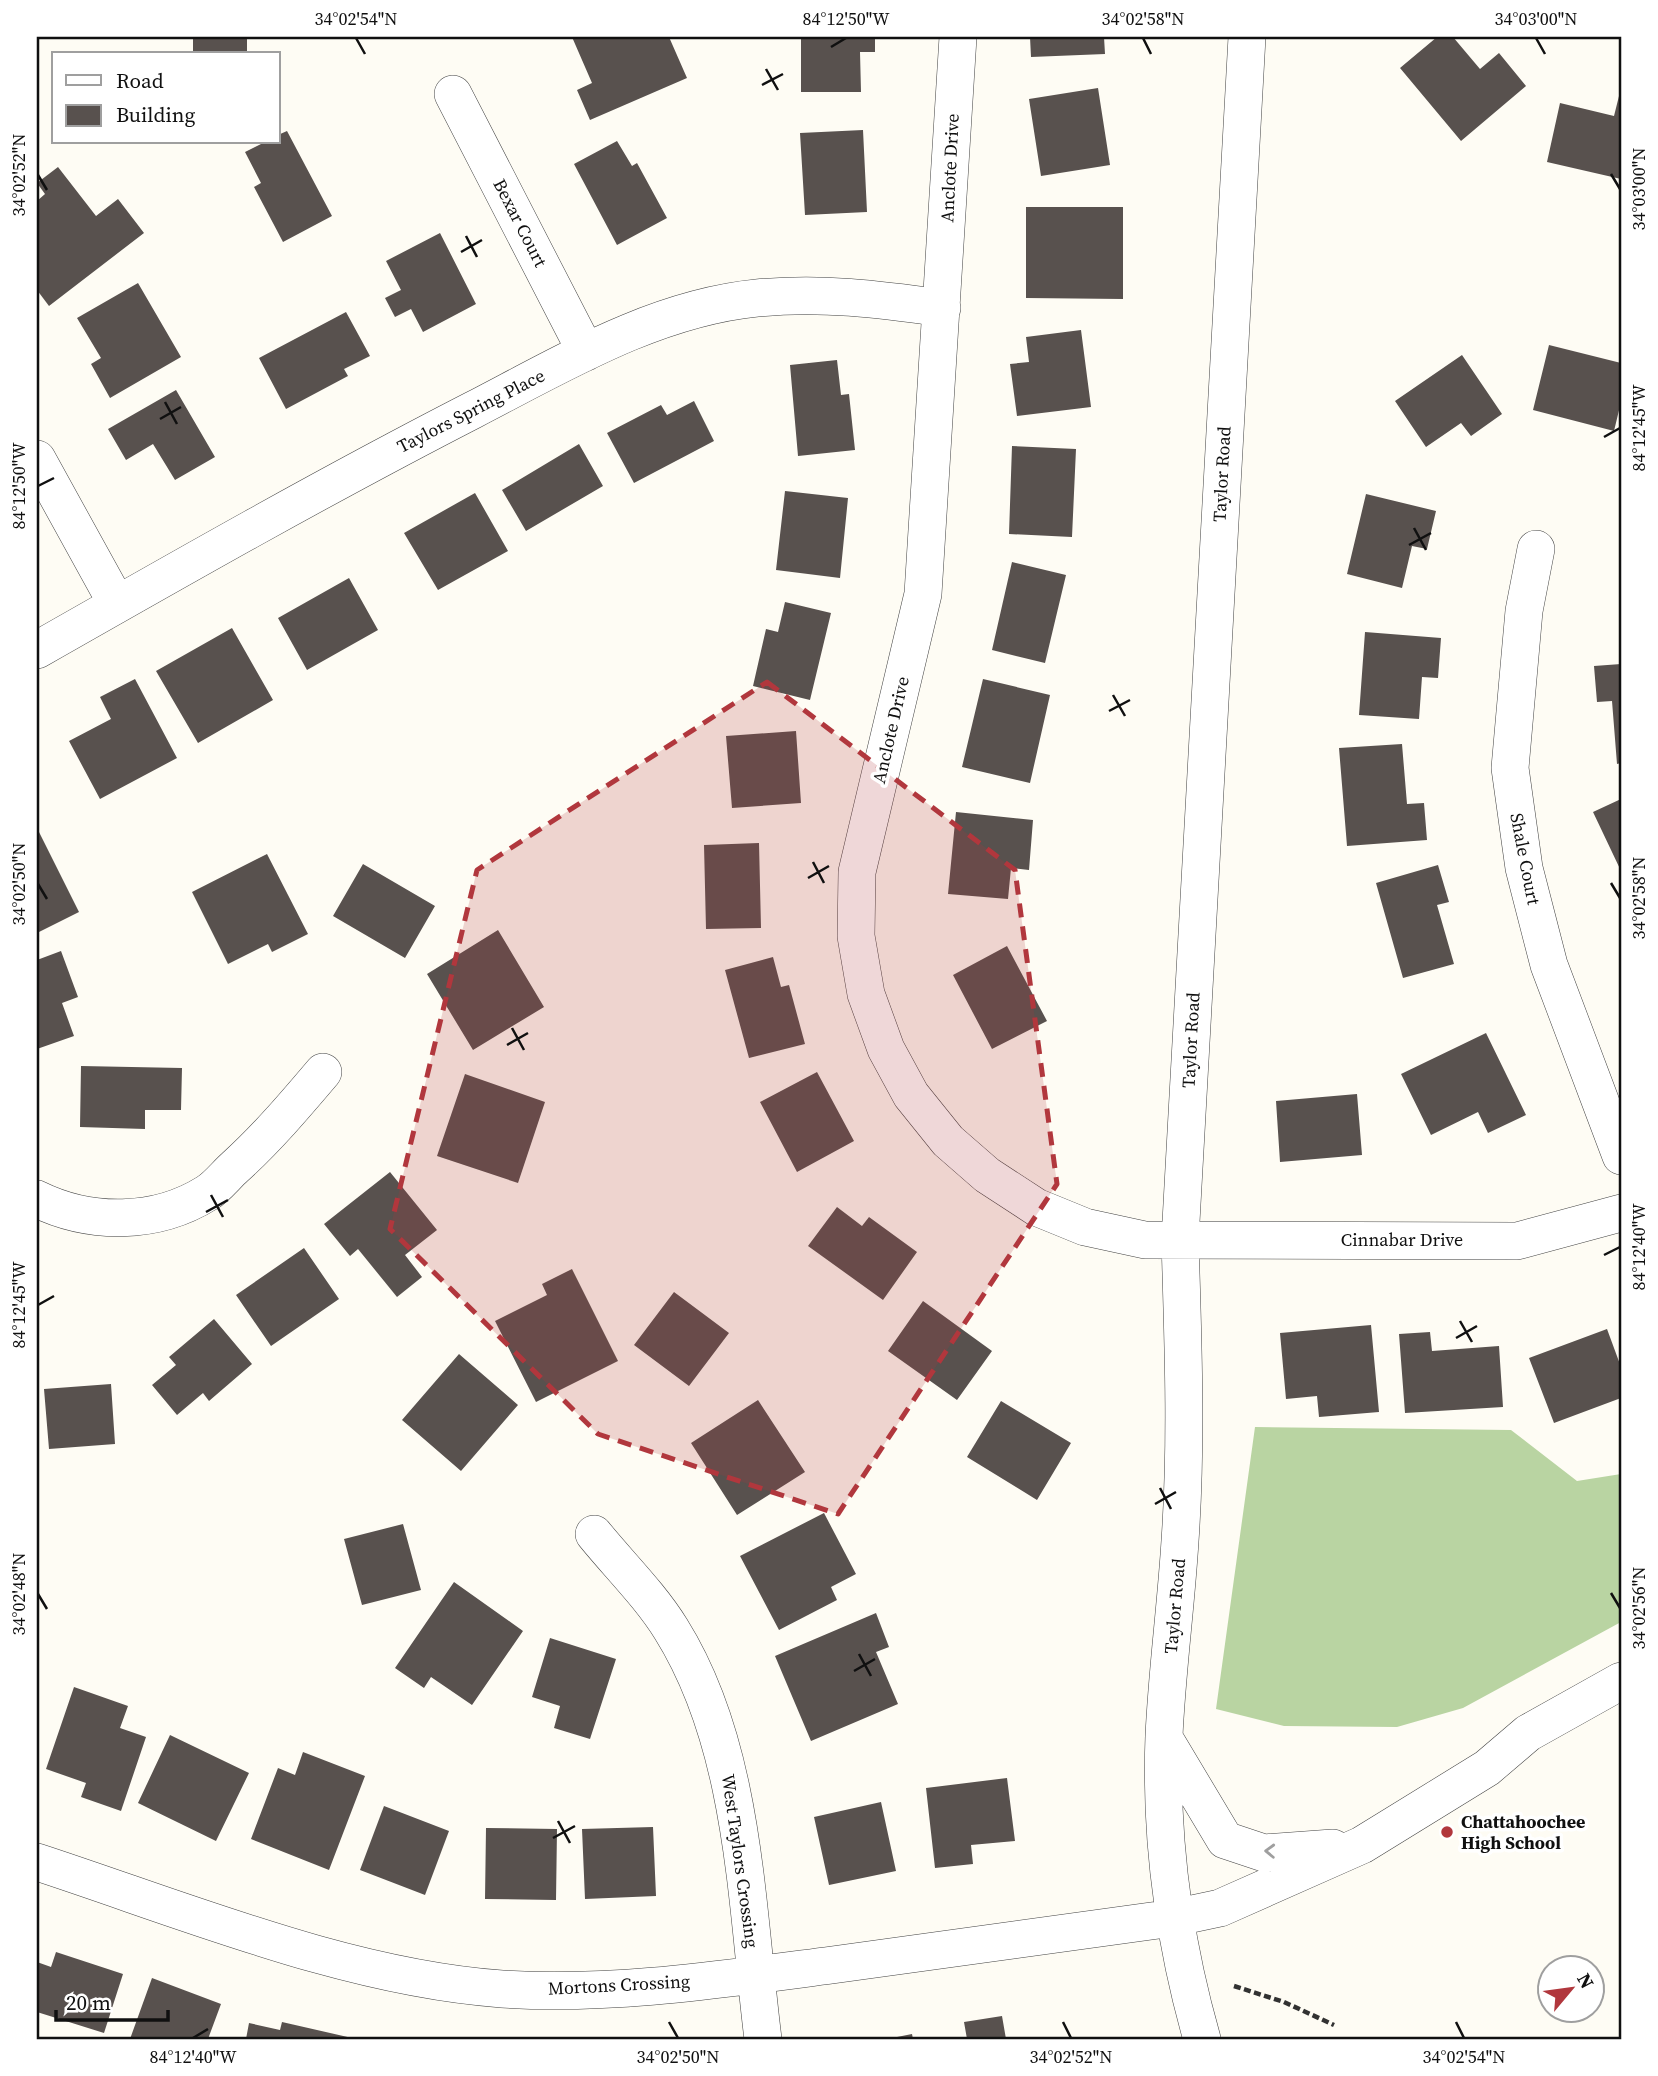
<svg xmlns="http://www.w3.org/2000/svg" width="1658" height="2076" viewBox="0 0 1658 2076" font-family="'Source Serif 4',serif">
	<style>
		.forest { fill: #b9d4a2 }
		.building { fill: #58514e }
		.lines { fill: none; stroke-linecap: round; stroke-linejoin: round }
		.minor-casing { stroke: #434343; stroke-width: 38 }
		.path { stroke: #323232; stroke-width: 4.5; stroke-dasharray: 7 3.5; stroke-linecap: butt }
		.minor { stroke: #fff; stroke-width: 37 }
		.oneway { stroke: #9f9f9f }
		.marked { fill: #b1373d; fill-opacity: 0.2; stroke: #b1373d; stroke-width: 5; stroke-dasharray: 14 9; stroke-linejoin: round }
		.ticks { fill: none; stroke: #101010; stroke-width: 2.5 }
		.poi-dot { fill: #b1373d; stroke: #fff; stroke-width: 2.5 }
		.labels { text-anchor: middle; stroke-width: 7; stroke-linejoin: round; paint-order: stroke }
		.street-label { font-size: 18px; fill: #101010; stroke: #fff }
		.poi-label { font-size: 18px; font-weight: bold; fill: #101010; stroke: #fff; text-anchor: start }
		.neatline { fill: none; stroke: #101010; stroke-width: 2.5 }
		.ticks-label { font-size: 18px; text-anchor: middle; fill: #101010 }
	</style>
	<rect width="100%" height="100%" fill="#fefcf4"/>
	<path class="forest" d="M1255 1427 1511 1430 1577 1481 1621 1474V1622L1463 1708 1397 1727 1284 1726 1216 1709Z"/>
	<path class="building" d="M193 37H247V54H193Z
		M572 37H669L687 78 590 120 577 90 592 83Z
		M801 37H875V52H860L861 92H801Z
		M1030 37H1104L1105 54 1031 57Z
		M1437 37H1453L1480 69 1499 53 1526 86 1461 141 1400 68Z
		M1098 88 1110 165 1041 176 1029 99Z
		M1619 96 1621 97V179L1547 162 1560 103 1614 116Z
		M863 130 867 212 805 215 800 133Z
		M287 131 332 216 283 242 254 187 261 183 245 152 265 142H278V135Z
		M617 141 632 166 637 163 667 218 617 245 574 164Z
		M58 167 96 216 118 199 144 233 49 306 37 290V260L39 258 37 254V201L45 194 37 183Z
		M1026 207H1123V299L1026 298Z
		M440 233 476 304 423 332 411 309 395 317 385 298 401 290 386 261Z
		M138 283 181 357 110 398 91 364 101 358 77 318Z
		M346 312 370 356 344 369 348 376 286 409 259 358Z
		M1081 330 1091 407 1017 416 1010 364 1029 362 1026 337Z
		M1549 345 1621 363V402L1614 431 1533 410Z
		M1462 355 1502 414 1471 436 1461 423 1426 447 1395 401Z
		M837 360 841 395 849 394 855 450 798 456 790 365Z
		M176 390 215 457 175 480 153 444 126 460 108 429Z
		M694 401 714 441 634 483 607 433 661 405 667 415Z
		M579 444 603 486 526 531 502 490Z
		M1012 446 1076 449 1072 537 1009 534Z
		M785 491 848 498 840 578 776 570Z
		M475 493 508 551 438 590 404 533Z
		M1366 494 1436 511 1427 549 1412 546 1402 588 1347 574Z
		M1012 562 1066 575 1045 663 992 650Z
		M349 578 378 630 307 670 278 618Z
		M785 602 831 613 810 700 753 686 766 629 778 632Z
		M232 628 273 700 198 743 156 671Z
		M1365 632 1441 638 1438 678 1422 677 1419 719 1359 715Z
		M1621 664V763L1617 764 1612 701 1597 702 1594 666Z
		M135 679 177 758 100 799 69 741 111 719 100 697Z
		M983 679 1050 695 1030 783 962 767Z
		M796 731 801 803 732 808 726 736Z
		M1402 744 1407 804 1424 803 1427 840 1347 846 1339 748Z
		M1621 799V871L1593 812Z
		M956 812 1033 820 1029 870 1011 868 1008 899 948 894Z
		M39 832 79 912 37 933V833Z
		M759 843 761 928 706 929 704 845Z
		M267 854 308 934 272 952 268 944 228 964 192 892Z
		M363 864 435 906 405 958 333 916Z
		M1438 865 1449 902 1437 905 1454 964 1403 978 1376 883Z
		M498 930 544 1007 473 1050 427 974Z
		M1007 946 1047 1021 992 1049 953 975Z
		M61 951 78 997 62 1003 74 1036 37 1049V960Z
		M773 957 781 987 789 985 805 1044 749 1058 725 970Z
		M1486 1033 1526 1115 1488 1133 1478 1112 1431 1135 1401 1074Z
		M81 1066 182 1068 181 1110H145V1129L80 1127Z
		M817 1072 854 1141 797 1172 760 1102Z
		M465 1074 545 1102 518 1183 437 1156Z
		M1357 1094 1362 1155 1280 1162 1276 1101Z
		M390 1172 437 1230 405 1255 422 1277 397 1297 358 1249 350 1256 324 1224Z
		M837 1207 862 1226 869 1217 917 1252 883 1300 808 1246Z
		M304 1248 339 1299 271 1346 236 1295Z
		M572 1269 618 1361 536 1402 495 1321 547 1295 542 1284Z
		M674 1292 729 1333 689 1386 634 1345Z
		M923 1301 992 1351 957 1400 888 1351Z
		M214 1319 252 1364 209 1401 203 1393 177 1415 152 1385 176 1365 169 1357Z
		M1371 1325 1379 1412 1319 1417 1317 1396 1286 1399 1280 1333Z
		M1607 1329 1621 1367V1398L1554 1423 1529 1358Z
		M1430 1332 1432 1351 1499 1346 1503 1407 1405 1413 1399 1334Z
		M459 1354 518 1405 461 1471 402 1420Z
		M111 1384 115 1444 49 1449 44 1389Z
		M758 1400 805 1472 737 1515 691 1443Z
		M1001 1401 1071 1443 1037 1500 967 1457Z
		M824 1513 856 1574 831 1587 837 1600 779 1630 740 1556Z
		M403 1524 421 1590 362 1605 344 1539Z
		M454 1582 523 1631 472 1705 431 1677 424 1688 395 1668Z
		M876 1613 889 1647 876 1652 898 1704 811 1741 775 1656Z
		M550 1638 616 1659 590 1739 554 1728 560 1706 532 1697Z
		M74 1687 128 1706 120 1728 146 1737 121 1811 81 1797 86 1783 46 1769Z
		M170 1735 249 1773 216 1841 138 1803Z
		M303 1752 365 1776 329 1870 251 1839 278 1768 295 1775Z
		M1007 1778 1015 1841 971 1845 973 1864 935 1868 926 1788Z
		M881 1802 896 1871 829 1885 814 1817Z
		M384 1806 449 1831 425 1895 360 1870Z
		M653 1827 656 1896 585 1899 582 1829Z
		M486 1828 557 1829 556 1900 485 1899Z
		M56 1952 123 1974 104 2033 37 2012V1962L51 1967Z
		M152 1978 221 2004 208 2039H130Z
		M1002 2016 1006 2039H967L964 2022Z
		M282 2022 352 2038V2039H246L249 2023 280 2030Z
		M912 2034 913 2039H892V2038Z"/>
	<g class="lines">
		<g class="minor-casing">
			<path id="minor" d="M958 37 923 594 857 872 856 936 866 994 886 1049 911 1095 948 1141 987 1175 1036 1207 1085 1227 1145 1240 1517 1241 1621 1213
				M453 94 586 352
				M37 459 117 604
				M1536 549 1524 611 1510 768 1524 868 1549 965 1621 1156
				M37 650C181 568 325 486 473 410 562 364 655 308 757 298 822 292 878 299 942 308
				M37 1199C90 1225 156 1225 207 1193 217 1187 226 1175 235 1167 267 1138 295 1105 323 1072
				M594 1534C619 1565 650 1595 671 1629 745 1747 746 1904 763 2039
				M1164 1738 1225 1840 1264 1853 1333 1848
				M37 1862C184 1910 347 1978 502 1989 611 1996 724 1979 832 1965 946 1949 1059 1934 1173 1918L1220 1908 1362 1845 1487 1768 1528 1733 1621 1681
				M1202 2039C1174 1941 1160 1839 1164 1736 1167 1671 1176 1606 1180 1541 1187 1441 1183 1340 1180 1240L1247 37"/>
		</g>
		<path class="path" d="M1234 1986 1284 2002 1334 2025"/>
		<use href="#minor" class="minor"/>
	</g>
	<defs><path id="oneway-chevron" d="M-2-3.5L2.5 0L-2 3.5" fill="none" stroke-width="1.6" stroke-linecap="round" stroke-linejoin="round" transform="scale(1.75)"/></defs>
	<use class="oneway" href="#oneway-chevron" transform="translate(1270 1851) rotate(-178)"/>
	<path class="marked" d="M767 682 1015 870 1057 1184 838 1514 598 1434 390 1229 477 870Z"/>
	<path class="ticks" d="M356 38 365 54M1143 38 1151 54M1536 38 1545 54M831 47 846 38M766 69 778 90M762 85 783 74M1611 174 1620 189M38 175 47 190M466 236 477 257M461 252 482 240M165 402 177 424M160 419 181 407M1604 437 1620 428M38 486 54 478M1414 528 1426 550M1409 545 1431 533M1113 695 1125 716M1109 711 1130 700M813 862 824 883M808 878 829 866M1611 883 1620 898M38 884 47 899M512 1028 524 1050M507 1045 528 1033M211 1195 223 1217M206 1212 228 1200M1604 1255 1620 1247M38 1305 54 1296M1460 1321 1472 1342M1456 1338 1477 1326M1160 1488 1171 1509M1155 1504 1176 1492M1611 1593 1620 1608M38 1594 47 1609M859 1654 871 1676M854 1671 875 1659M558 1821 570 1843M553 1838 575 1826M669 2022 678 2038M1063 2022 1071 2038M1456 2022 1464 2038M193 2038 208 2029"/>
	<circle class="poi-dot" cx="1447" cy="1832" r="7"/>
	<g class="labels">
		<g class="street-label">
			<text transform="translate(950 168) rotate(-87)" y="6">Anclote Drive</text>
			<text transform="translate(520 223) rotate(63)" y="6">Bexar Court</text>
			<text transform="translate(471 411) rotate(-27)" y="6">Taylors Spring Place</text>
			<text transform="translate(1222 474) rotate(-87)" y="6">Taylor Road</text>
			<text transform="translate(891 730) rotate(-77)" y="6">Anclote Drive</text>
			<text transform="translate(1525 859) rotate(79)" y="6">Shale Court</text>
			<text transform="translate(1191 1040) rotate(-87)" y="6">Taylor Road</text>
			<text x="1402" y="1246">Cinnabar Drive</text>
			<text transform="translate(1175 1606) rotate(-85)" y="6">Taylor Road</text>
			<text transform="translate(740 1861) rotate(82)" y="6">West Taylors Crossing</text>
			<text transform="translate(619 1985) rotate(-3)" y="6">Mortons Crossing</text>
		</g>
		<g class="poi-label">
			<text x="1461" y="1828">Chattahoochee<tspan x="1461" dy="21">High School</tspan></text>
		</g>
	</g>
	<rect width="1658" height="2076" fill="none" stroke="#ffffff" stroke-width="77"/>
	<rect x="52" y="52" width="228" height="91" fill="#ffffff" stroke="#9f9f9f" stroke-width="2"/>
	<rect x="66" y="75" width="35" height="10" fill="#ffffff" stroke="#9f9f9f" stroke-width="2"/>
	<text x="116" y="88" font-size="21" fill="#101010">Road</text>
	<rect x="66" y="105" width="35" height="21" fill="#58514e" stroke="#9f9f9f" stroke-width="2"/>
	<text x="116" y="122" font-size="21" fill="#101010">Building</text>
	<g transform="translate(1571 1989) rotate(61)"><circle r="33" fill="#ffffff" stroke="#9f9f9f" stroke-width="2"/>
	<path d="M0-5L12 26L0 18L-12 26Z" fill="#b1373d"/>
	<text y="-10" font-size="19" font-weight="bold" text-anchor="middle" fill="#101010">N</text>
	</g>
	<path d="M56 2010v10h112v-10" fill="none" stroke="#101010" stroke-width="3.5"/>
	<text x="66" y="2010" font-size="21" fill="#101010" stroke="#ffffff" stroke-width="5" paint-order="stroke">20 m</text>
	<rect x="38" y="38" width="1582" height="2000" class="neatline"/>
	<g class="ticks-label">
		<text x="356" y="25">34°02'54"N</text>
		<text x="846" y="25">84°12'50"W</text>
		<text x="1143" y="25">34°02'58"N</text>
		<text x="1536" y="25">34°03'00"N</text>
		<text transform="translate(19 175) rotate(-90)" y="6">34°02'52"N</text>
		<text transform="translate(1639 189) rotate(-90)" y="6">34°03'00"N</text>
		<text transform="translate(1639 428) rotate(-90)" y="6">84°12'45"W</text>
		<text transform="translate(19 486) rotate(-90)" y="6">84°12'50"W</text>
		<text transform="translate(19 884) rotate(-90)" y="6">34°02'50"N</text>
		<text transform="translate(1639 898) rotate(-90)" y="6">34°02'58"N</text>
		<text transform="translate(1639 1247) rotate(-90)" y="6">84°12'40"W</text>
		<text transform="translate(19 1305) rotate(-90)" y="6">84°12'45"W</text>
		<text transform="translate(19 1594) rotate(-90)" y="6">34°02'48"N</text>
		<text transform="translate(1639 1608) rotate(-90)" y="6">34°02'56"N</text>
		<text x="193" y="2063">84°12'40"W</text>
		<text x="678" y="2063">34°02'50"N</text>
		<text x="1071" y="2063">34°02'52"N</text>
		<text x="1464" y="2063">34°02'54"N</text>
	</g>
</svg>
